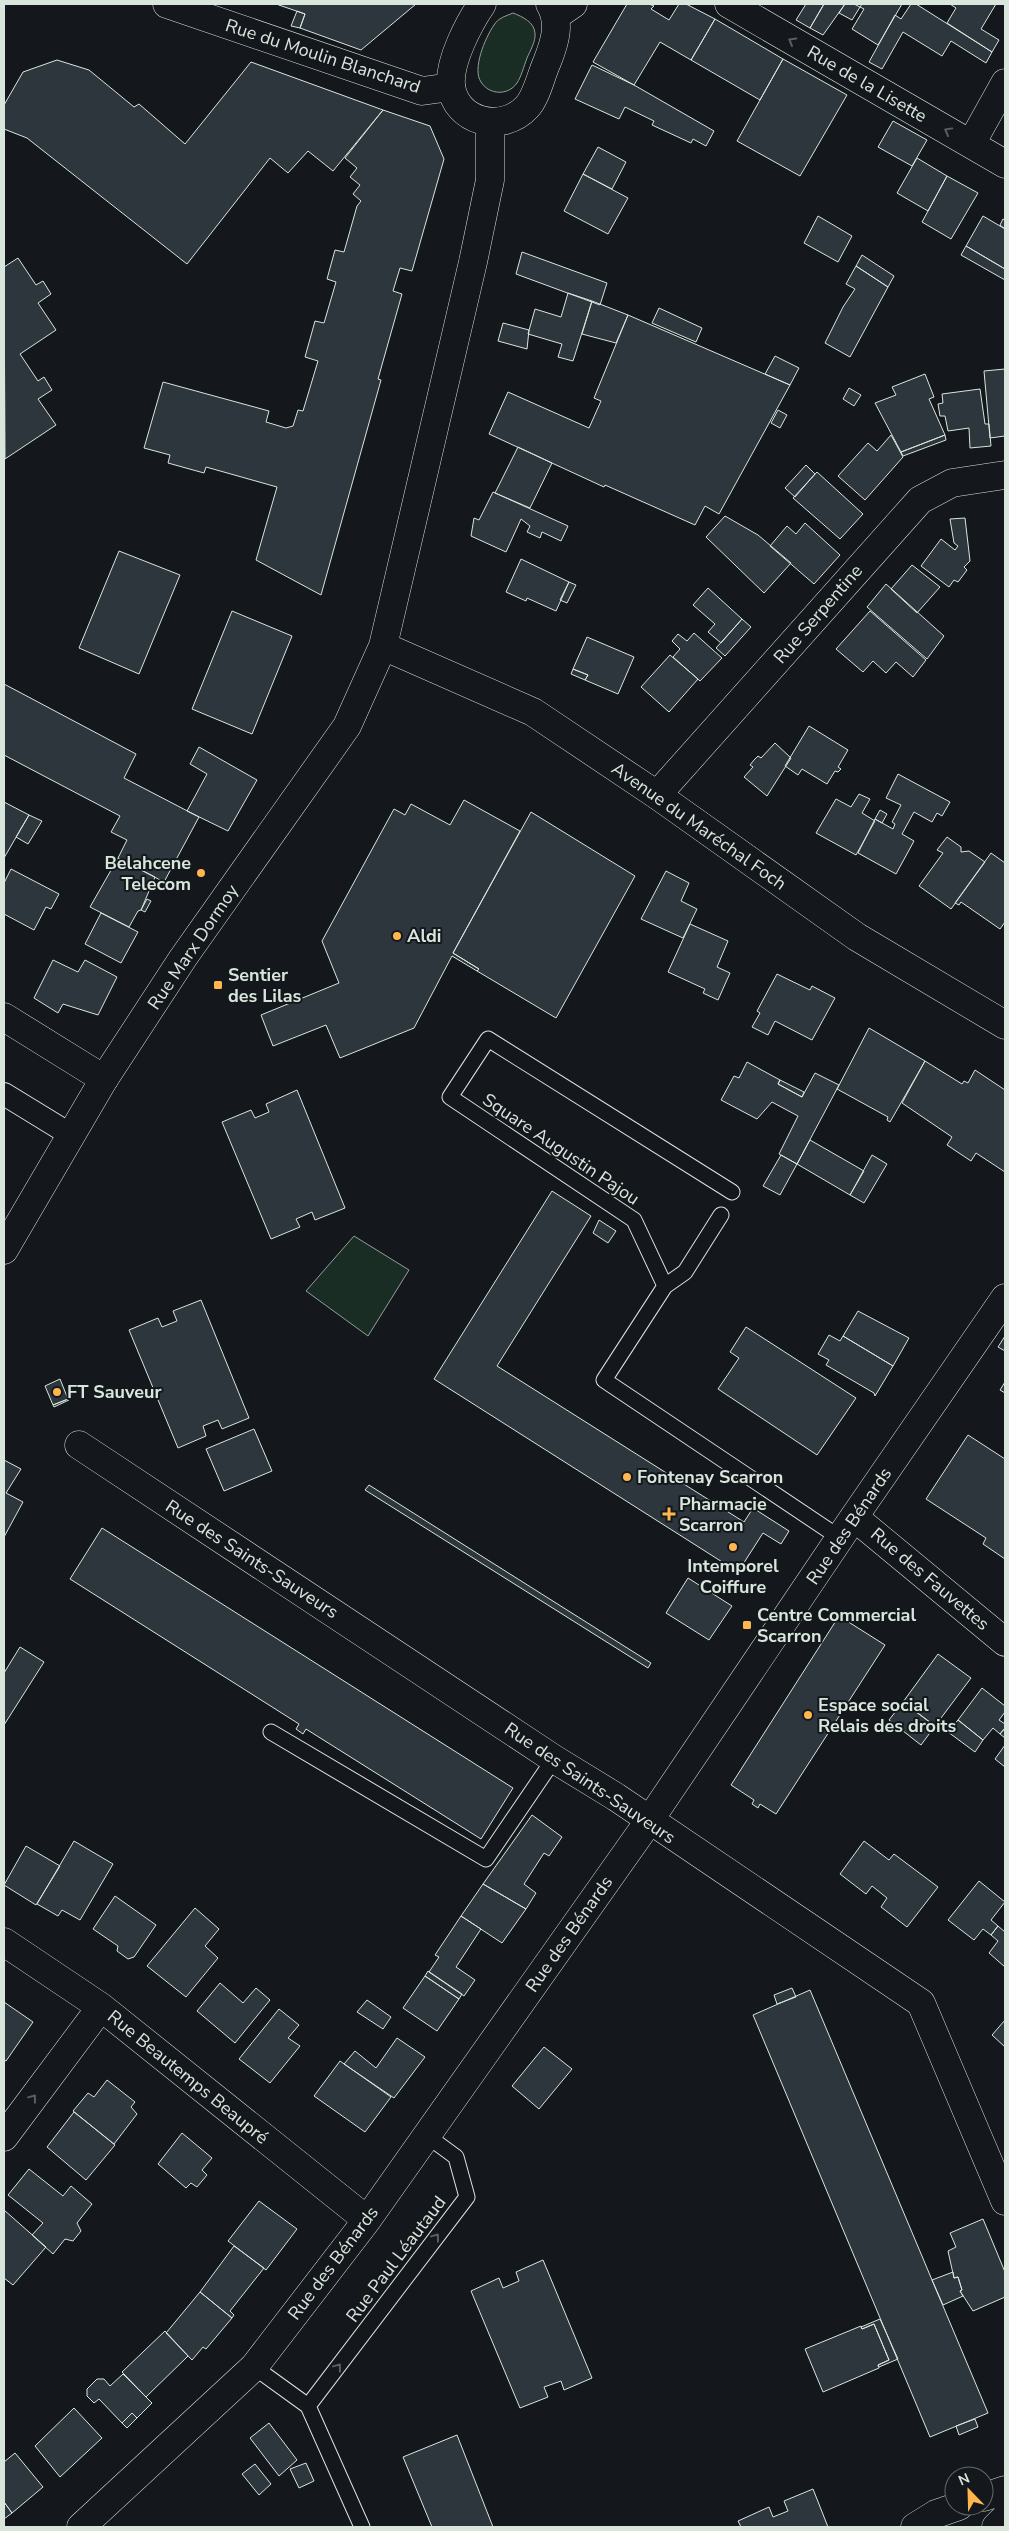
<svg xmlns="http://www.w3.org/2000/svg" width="1009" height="2531" viewBox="0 0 1009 2531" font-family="'Nunito Sans',sans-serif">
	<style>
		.green { fill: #1a2d24; stroke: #939e99 }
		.building { fill: #2c363c; stroke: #d8e6dc }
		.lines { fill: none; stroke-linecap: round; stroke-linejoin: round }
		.service-casing { stroke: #d8e6dc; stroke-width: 17 }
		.pedestrian-casing { stroke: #d8e6dc; stroke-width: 24 }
		.minor-casing { stroke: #d8e6dc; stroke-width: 29 }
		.secondary-casing { stroke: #d8e6dc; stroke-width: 29 }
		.service { stroke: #14181c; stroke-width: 15 }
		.pedestrian { stroke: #14181c; stroke-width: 22 }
		.minor { stroke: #14181c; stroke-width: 28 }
		.secondary { stroke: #14181c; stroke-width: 28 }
		.oneway { stroke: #59605f }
		.poi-dot { fill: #ffb74d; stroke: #14181c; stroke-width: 2 }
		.labels { text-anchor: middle; stroke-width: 4; stroke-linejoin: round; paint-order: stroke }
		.street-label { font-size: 18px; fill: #d8e6dc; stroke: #14181c }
		.poi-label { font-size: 18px; font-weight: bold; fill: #d8e6dc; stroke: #14181c; text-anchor: start }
	</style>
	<rect width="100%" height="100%" fill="#14181c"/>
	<path class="green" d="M513 13C523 17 534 22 535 33 536 41 530 51 527 58 524 66 521 77 517 83 508 96 489 95 481 82 472 69 485 38 494 25 498 18 506 16 513 13Z
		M354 1236 409 1270 368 1336 306 1291Z"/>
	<path class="building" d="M276 4H416L361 50 300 28 305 14Z
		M627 4H649L654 6 651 9 669 20 679 4H686L715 19 691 60 660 42 634 85 593 62Z
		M806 4H824L810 28 796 20Z
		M824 4H845L823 35 810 28Z
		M845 4H854L860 7 852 20 839 13Z
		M862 4H902L878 45 852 29 864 9 860 7Z
		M911 4H916L992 52 986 63 951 41 942 56 903 32 882 69 869 62 895 15 901 19Z
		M950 4H996L981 29 999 40 992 52 947 23 956 8Z
		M297 11 305 14 300 28 291 26Z
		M715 19 783 59 760 100 691 60Z
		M783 59 847 95 800 176 737 141Z
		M57 60 89 70 134 107 139 104 185 144 251 62 383 110 333 171 308 151 288 173 270 158 187 264 27 138 4 129V105L23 72Z
		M592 65 634 85 714 131 706 146 693 139 691 143 652 125 654 121 625 107 619 119 575 99Z
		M383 110 430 126 444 159 412 271 400 268 393 291 402 294 378 379 381 380 321 595 256 560 277 487 206 467 204 473 168 463 170 455 144 448 163 382 269 411 266 422 286 428 293 426 298 410 303 411 318 361 305 357 315 321 324 323 336 282 327 279 335 250 344 252 357 206 361 201 353 194 360 185 350 177 357 168 345 158Z
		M893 121 927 140 912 166 878 147Z
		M598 147 626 162 612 189 583 174Z
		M917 158 947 176 928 211 897 193Z
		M583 174 628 198 608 234 564 211Z
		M947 176 978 193 951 239 922 222Z
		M818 216 852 236 838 262 804 243Z
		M983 216 1005 229V269L966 246Z
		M1003 219 1005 220V229L1000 225Z
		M966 246 1005 269V280L961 255Z
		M522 252 607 283 600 305 516 274Z
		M862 255 894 276 888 287 856 266Z
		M18 258 36 285 43 281 51 294 38 303 56 330 20 354 38 381 44 377 52 390 38 399 56 425 5 459 4 267Z
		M856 266 888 287 850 357 825 343 843 307 855 289 846 284Z
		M568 293 592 301 573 361 558 357 562 344 528 334 535 309 561 317Z
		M592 301 628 315 616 343 582 334Z
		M659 308 702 328 696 342 652 323Z
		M628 315 790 385 719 514 705 506 695 525 605 485 604 487 489 434 508 392 589 428 601 401 594 398Z
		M503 323 529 330 527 349 498 341Z
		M775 356 799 368 790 385 765 374Z
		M1005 369V436L990 438 984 371Z
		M925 374 934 397 929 399 945 435 901 452 875 403 896 395 892 387Z
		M849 388 861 395 854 406 843 399Z
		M980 389 985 424H989L991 446 970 448 969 428 948 431 945 416H940L938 404 943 403 942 394Z
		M778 410 787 415 780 428 771 423Z
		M891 435 903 457 865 500 838 476 868 443 877 451Z
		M945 435 946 440 903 456 901 452Z
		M518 447 552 463 530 508 495 493Z
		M806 465 815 474 795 497 785 488Z
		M817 472 863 514 840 539 793 498Z
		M493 492 568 526 561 541 542 532 540 538 527 532 530 526 521 519 506 552 471 536 474 518 479 520Z
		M725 516 758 535 791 563 764 593 706 537Z
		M965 518 970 561 964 567 967 570 958 582 954 580 949 587 921 566 941 539 955 550 958 546 954 543 950 519Z
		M805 523 840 555 814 584 770 546 787 526 796 534Z
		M119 551 180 575 139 674 79 648Z
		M521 559 569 582 556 611 527 598 526 601 506 592Z
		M912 565 940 587 917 613 891 589Z
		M569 582 576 585 567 603 560 600Z
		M886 584 944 636 927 659 867 607Z
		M708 588 742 619 721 643 708 632 715 624 693 605Z
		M232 611 292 636 252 734 192 709Z
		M870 611 926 660 913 677 896 662 886 673 873 661 863 672 836 649Z
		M742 619 751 627 725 656 716 648Z
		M694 633 722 658 700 681 673 657 680 649 672 641 678 634 687 641Z
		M587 637 634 657 618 694 585 680 588 675 573 669Z
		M670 655 698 679 669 712 641 687Z
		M573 669 588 675 585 680 571 674Z
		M4 684 136 754 124 778 199 817 164 882 118 858 127 840 111 832 120 816 4 755Z
		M809 726 848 750 838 767 841 769 838 772 835 771 827 784 802 769 798 775 785 766Z
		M775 743 791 758 767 796 744 777 753 767 750 765 754 760 758 756 761 758Z
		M199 747 257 780 228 831 187 811 207 774 190 764Z
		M898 774 950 802 942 816 937 813 932 822 914 812 902 834 914 841 896 874 858 853 875 819 893 829 895 824 892 822 901 805 886 798Z
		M859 794 870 799 862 813 875 821 856 855 816 833 836 799 851 807Z
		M464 800 520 831 453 953 479 969 477 971 452 956 414 1028 340 1058 326 1025 273 1046 261 1015 339 983 322 941 394 809 405 815 411 804 450 825Z
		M4 802 29 815 4 858Z
		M880 810 887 814 882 823 875 819Z
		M531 812 635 876 556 1018 477 971 479 969 453 953Z
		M29 815 42 821 28 844 16 837Z
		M947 837 961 847V852L969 851 985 862 951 909 919 886 943 853 937 850Z
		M991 853 1005 863V922L1000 929 961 902 959 905 955 903Z
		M118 858 155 877 141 910 138 911 129 927 90 907Z
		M11 869 59 894 51 909 46 907 34 930 4 914V883Z
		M666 871 689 883 681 901 697 909 683 938 641 919Z
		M147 899 151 901 145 912 141 910Z
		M101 913 138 932 121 963 85 944Z
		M690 924 728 941 717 967 730 973 718 1000 703 993 705 989 668 972Z
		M53 960 78 972 85 960 117 977 98 1015 63 1004 58 1013 34 998Z
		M777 974 810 990 812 986 835 998 812 1040 775 1021 768 1035 752 1027 760 1013 757 1011Z
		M869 1028 925 1061 890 1122 887 1120 888 1117 837 1089Z
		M925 1061 962 1084 964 1081 968 1083 975 1070 1005 1090V1172L976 1153 971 1161 947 1145 952 1137 902 1103Z
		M747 1062 780 1080 778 1084 802 1097 815 1073 839 1085 797 1164 779 1154 798 1116 772 1102 757 1119 721 1100 734 1076 739 1078Z
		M780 1080 804 1092 802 1097 778 1084Z
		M297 1090 345 1208 315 1220 312 1212 296 1219 300 1227 271 1239 222 1122 251 1110 255 1118 269 1112 266 1104Z
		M810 1140 864 1171 850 1195 797 1164Z
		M781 1155 797 1164 780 1195 763 1186Z
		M872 1155 887 1164 864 1203 850 1195Z
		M552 1191 591 1216 497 1366 744 1522 753 1508 789 1531 781 1544 763 1533 738 1572 434 1379Z
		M599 1220 616 1231 608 1243 593 1233Z
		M201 1300 249 1418 222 1429 218 1420 203 1426 206 1436 178 1448 129 1330 158 1318 162 1327 177 1321 173 1311Z
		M858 1311 909 1338 893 1366 843 1336Z
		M746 1327 856 1398 817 1455 718 1389 739 1358 730 1352Z
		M829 1335 840 1341 843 1336 893 1366 875 1396 874 1393 826 1365 829 1360 818 1354Z
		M1005 1336V1351L998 1347Z
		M60 1379 68 1399 53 1405 45 1386Z
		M1005 1382V1393L1000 1390Z
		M68 1399 69 1400 54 1407 53 1405Z
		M254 1429 272 1471 224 1491 206 1449Z
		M968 1435 1005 1459V1559L983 1544 986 1538 926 1499Z
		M4 1460 21 1469 6 1493 23 1502 4 1537Z
		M369 1485 651 1663 648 1668 365 1490Z
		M102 1528 513 1788 481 1839 306 1729 303 1734 296 1729 299 1724 70 1579Z
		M688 1578 732 1606 709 1640 666 1613Z
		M839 1616 885 1645 776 1814 760 1804 758 1808 752 1804 754 1800 731 1785Z
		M20 1647 44 1662 4 1725V1673Z
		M938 1654 971 1678 935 1726 903 1702Z
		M982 1688 1005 1706V1712L999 1720 1005 1724V1728L1000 1734 993 1728 983 1740 958 1720Z
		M903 1702 935 1726 921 1745 889 1720Z
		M958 1720 983 1740 975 1752 948 1732Z
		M1005 1728V1738L1000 1734Z
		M1005 1745V1767L995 1759Z
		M532 1815 562 1837 549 1856 544 1853 524 1884 536 1893 526 1909 483 1884Z
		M74 1841 113 1864 80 1920 62 1910 58 1916 37 1904Z
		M864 1841 889 1860 894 1854 938 1887 907 1927 881 1907 887 1898 872 1886 866 1894 840 1874Z
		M26 1846 60 1866 36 1905 4 1885Z
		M979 1881 1005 1902 991 1920 998 1926 991 1935 983 1929 974 1940 948 1920Z
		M483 1884 526 1909 502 1943 461 1916Z
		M115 1896 156 1925 134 1957 128 1959 117 1951 118 1946 93 1929Z
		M195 1908 219 1929 205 1946 218 1958 186 1997 147 1966Z
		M461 1916 481 1929 456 1967 475 1980 464 1996 429 1972 439 1957 435 1955Z
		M998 1926 1005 1932V1967L989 1953 998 1941 991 1935Z
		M428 1971 462 1994 459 1999 425 1976Z
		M425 1976 459 1999 437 2031 403 2008Z
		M220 1983 243 2003 256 1988 270 2000 235 2043 197 2011Z
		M792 1988 796 1997 777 2004 774 1995Z
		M810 1990 988 2413 930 2437 753 2015Z
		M367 2000 391 2017 383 2029 357 2012Z
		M4 2002 33 2022 6 2061 4 2060Z
		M279 2009 299 2025 288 2038 300 2046 270 2083 239 2059Z
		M1005 2020V2047L992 2035Z
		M397 2038 425 2057 394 2098 344 2064 355 2051 376 2068Z
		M544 2047 572 2069 539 2109 512 2086Z
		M340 2061 391 2097 365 2132 314 2096Z
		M107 2080 135 2102 131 2107 137 2114 114 2144 73 2111 88 2093 94 2097Z
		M74 2112 115 2145 86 2180 47 2147Z
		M182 2133 212 2158 202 2170 207 2175 197 2187 191 2183 186 2188 158 2164Z
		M29 2169 63 2196 71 2186 92 2204 77 2223 81 2231 73 2241 65 2239 53 2254 32 2235 43 2223 8 2195Z
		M259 2201 297 2229 266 2270 228 2241Z
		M4 2210 46 2247 13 2285 4 2278Z
		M983 2219 1005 2272V2297L973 2311 960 2291 962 2290 958 2277 954 2278 948 2251 956 2247 950 2233Z
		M234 2246 264 2268 230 2311 234 2315 232 2318 200 2292Z
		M543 2260 592 2378 564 2390 561 2381 544 2387 548 2397 520 2408 471 2291 499 2278 503 2288 519 2281 516 2272Z
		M953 2272 954 2278 958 2277 962 2290 960 2291 963 2296 943 2305 932 2280Z
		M200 2292 232 2318 206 2349 203 2347 192 2360 166 2333Z
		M880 2319 898 2359 879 2367 878 2365 889 2360 874 2324 862 2329 861 2327Z
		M874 2324 889 2360 878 2365 879 2368 823 2392 805 2349 861 2326 862 2329Z
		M165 2331 188 2356 146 2397 122 2372Z
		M123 2374 152 2403 137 2418 132 2413 122 2423 99 2399 94 2403 87 2396V2389L97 2379H104L110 2386Z
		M74 2408 102 2438 60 2477 35 2446Z
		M132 2413 137 2418 127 2428 122 2423Z
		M975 2419 978 2427 959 2435 956 2426Z
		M269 2423 297 2460 279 2476 250 2438Z
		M457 2435 493 2527H432L403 2457Z
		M15 2453 43 2487 12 2513 4 2502V2462Z
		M306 2463 314 2481 299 2488 290 2469Z
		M255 2464 271 2484 259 2495 242 2474Z
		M813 2489 828 2527H741L738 2521 769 2507 773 2517 788 2511 784 2501Z
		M4 2502 12 2513 4 2519Z"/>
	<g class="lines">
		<g class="service-casing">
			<path id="service" d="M732 1192 488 1039 450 1097 634 1220 665 1286 604 1380 840 1538
				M665 1286 685 1272 721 1215
				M271 1732 486 1859 554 1759
				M254 2367 308 2406 362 2527
				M308 2406 467 2197 456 2157 426 2135"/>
		</g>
		<g class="pedestrian-casing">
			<path id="pedestrian" d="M4 1094 71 1135"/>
		</g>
		<g class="minor-casing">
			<path id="minor" d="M167 4 422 91 451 87
				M729 4 1005 164
				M557 15 573 4
				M971 144 1005 83
				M657 795 920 500 952 483 1005 475
				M4 1017 104 1079
				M79 1445 554 1759 616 1797 921 2003 1005 2201
				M854 1517 1005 1642
				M4 1942 101 2007 367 2220
				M4 2137 101 2007
				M984 2497 1005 2490
				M81 2527 254 2367 367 2220 649 1821 854 1517 1005 1298
				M915 2527 936 2514 959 2506
				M996 2527 1005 2518"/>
		</g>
		<g class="secondary-casing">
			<path id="secondary" d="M482 4C469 23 449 61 451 85 455 122 502 134 527 107 537 96 541 75 547 62 555 42 561 23 550 4
				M383 646 533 712 657 795 857 937 1005 1025
				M4 1250 104 1079 183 958 347 726 383 646 473 262 490 180V124"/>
		</g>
		<use href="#service" class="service"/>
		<use href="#pedestrian" class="pedestrian"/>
		<use href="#minor" class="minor"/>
		<use href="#secondary" class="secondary"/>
	</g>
	<defs><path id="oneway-chevron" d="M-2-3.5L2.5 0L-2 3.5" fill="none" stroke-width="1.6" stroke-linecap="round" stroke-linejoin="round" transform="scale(1.25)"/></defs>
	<g class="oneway">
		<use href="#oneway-chevron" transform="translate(792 41) rotate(-150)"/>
		<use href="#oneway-chevron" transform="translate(948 131) rotate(-151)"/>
		<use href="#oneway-chevron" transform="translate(33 2098) rotate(-53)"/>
		<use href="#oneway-chevron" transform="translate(436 2237) rotate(-53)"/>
		<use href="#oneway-chevron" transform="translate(338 2367) rotate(-53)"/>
	</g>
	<g class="poi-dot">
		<circle cx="201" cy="873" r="5"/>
		<circle cx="397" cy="936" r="5"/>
		<rect x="213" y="980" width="10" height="10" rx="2.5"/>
		<circle cx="57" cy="1392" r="5"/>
		<circle cx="627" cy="1477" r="5"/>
		<path d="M666.5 1506.5h5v5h5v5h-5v5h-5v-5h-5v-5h5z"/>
		<circle cx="733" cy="1547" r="5"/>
		<rect x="742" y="1620" width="10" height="10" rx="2.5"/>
		<circle cx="808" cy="1715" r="5"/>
	</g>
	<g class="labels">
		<g class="street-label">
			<text transform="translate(323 56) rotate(18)" y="6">Rue du Moulin Blanchard</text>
			<text transform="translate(867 84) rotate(30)" y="6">Rue de la Lisette</text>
			<text transform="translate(818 614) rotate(-49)" y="6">Rue Serpentine</text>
			<text transform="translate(699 826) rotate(35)" y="6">Avenue du Maréchal Foch</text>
			<text transform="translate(193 947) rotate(-56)" y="6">Rue Marx Dormoy</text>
			<text transform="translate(561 1149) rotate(34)" y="6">Square Augustin Pajou</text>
			<text transform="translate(849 1526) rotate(-56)" y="6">Rue des Bénards</text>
			<text transform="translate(252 1559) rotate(33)" y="6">Rue des Saints-Sauveurs</text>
			<text transform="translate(930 1579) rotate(40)" y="6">Rue des Fauvettes</text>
			<text transform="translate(590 1783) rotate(34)" y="6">Rue des Saints-Sauveurs</text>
			<text transform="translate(569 1934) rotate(-55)" y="6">Rue des Bénards</text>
			<text transform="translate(188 2077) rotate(39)" y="6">Rue Beautemps Beaupré</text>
			<text transform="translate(396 2259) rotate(-53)" y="6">Rue Paul Léautaud</text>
			<text transform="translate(333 2263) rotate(-53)" y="6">Rue des Bénards</text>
		</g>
		<g class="poi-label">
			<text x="191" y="869" text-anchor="end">Belahcene<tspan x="191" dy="21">Telecom</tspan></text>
			<text x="407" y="942">Aldi</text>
			<text x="228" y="981">Sentier<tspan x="228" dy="21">des Lilas</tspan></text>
			<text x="67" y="1398">FT Sauveur</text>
			<text x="637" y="1483">Fontenay Scarron</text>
			<text x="679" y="1510">Pharmacie<tspan x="679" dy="21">Scarron</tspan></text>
			<text x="733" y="1572" text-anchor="middle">Intemporel<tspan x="733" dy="21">Coiffure</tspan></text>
			<text x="757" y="1621">Centre Commercial<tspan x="757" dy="21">Scarron</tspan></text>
			<text x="818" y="1711">Espace social<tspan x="818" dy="21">Relais des droits</tspan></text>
		</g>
	</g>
	<rect width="1009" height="2531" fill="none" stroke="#d8e6dc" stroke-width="10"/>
	<g transform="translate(969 2491) rotate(337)"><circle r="24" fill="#14181c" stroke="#626a69"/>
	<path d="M0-4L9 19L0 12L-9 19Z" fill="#ffb74d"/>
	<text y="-8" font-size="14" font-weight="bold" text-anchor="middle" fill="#d8e6dc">N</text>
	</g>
</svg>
